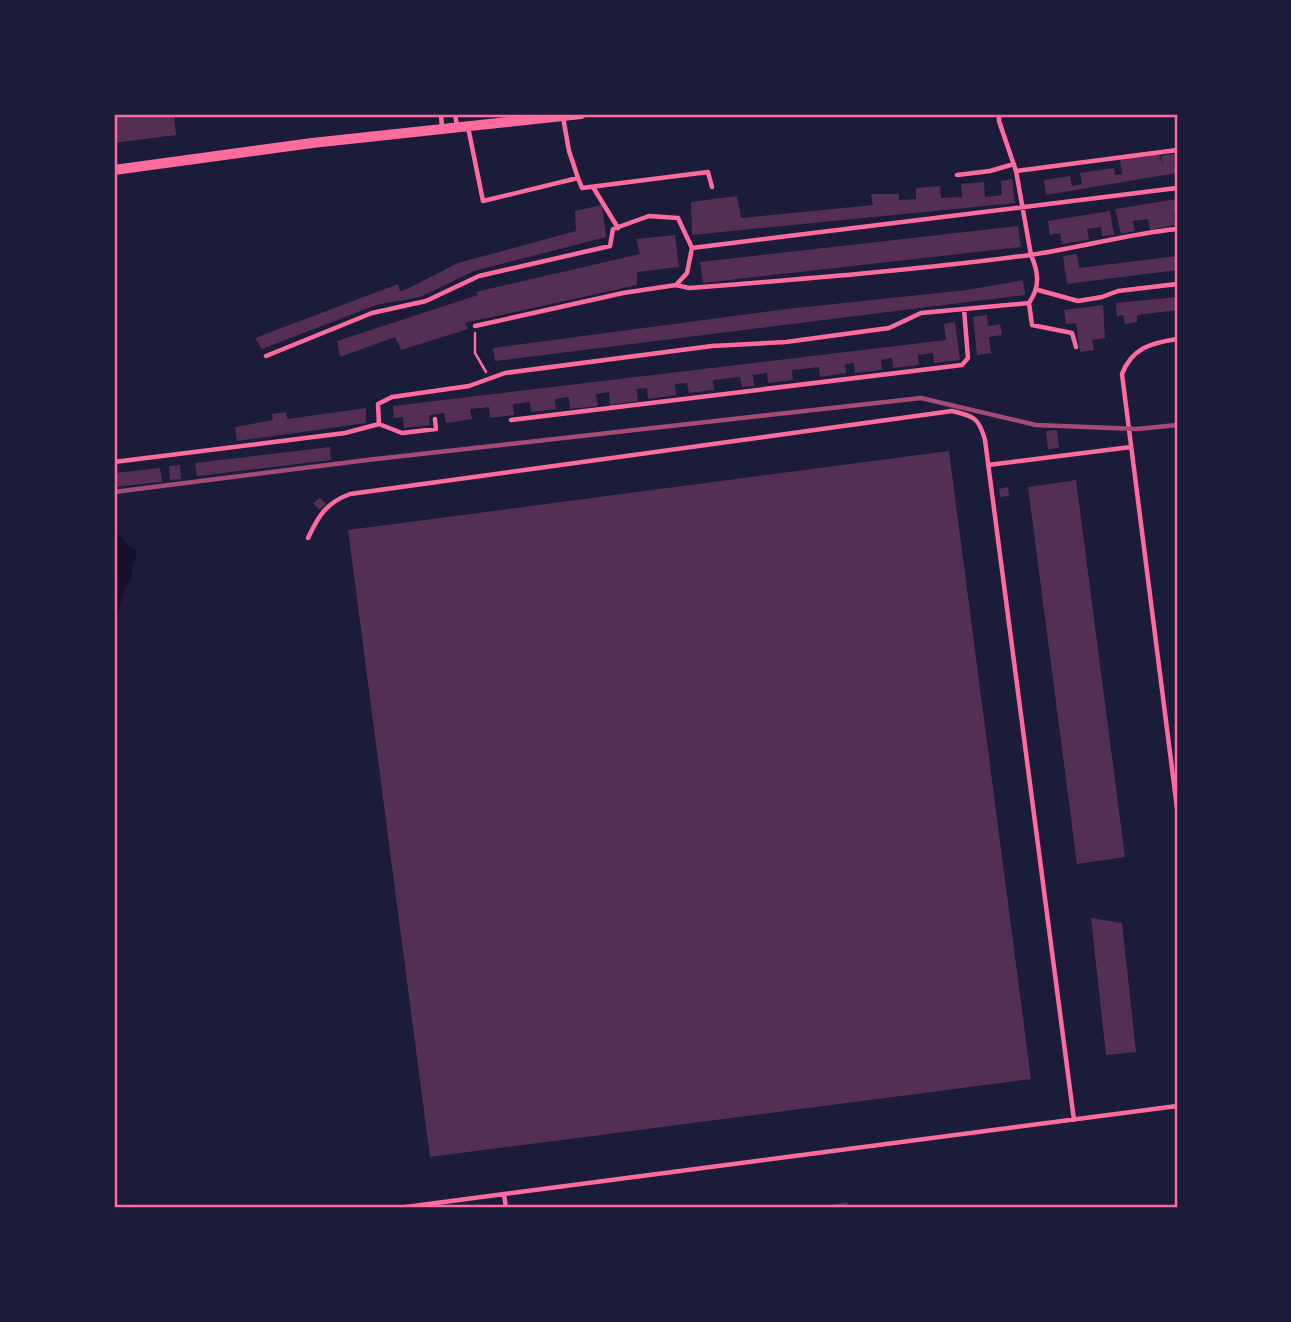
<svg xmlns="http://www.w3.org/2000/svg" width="1291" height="1322" viewBox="0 0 1291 1322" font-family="'Fira Sans Condensed',sans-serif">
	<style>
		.water { fill: #12122b }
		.building { fill: #542f53 }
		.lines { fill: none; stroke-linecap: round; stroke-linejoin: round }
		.path { stroke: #ff6b9d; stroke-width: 2.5 }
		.service { stroke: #ff6b9d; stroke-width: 4.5 }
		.tertiary { stroke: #ff6b9d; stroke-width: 10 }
		.rail { stroke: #a44b75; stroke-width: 4.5 }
		.neatline { fill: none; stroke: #ff6b9d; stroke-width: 2.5 }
	</style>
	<rect width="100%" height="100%" fill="#1b1b3a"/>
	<path class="water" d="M114 530 128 545 137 550C137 561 129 565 133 576 119 595 122 607 114 629Z"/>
	<path class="building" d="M114 114H174L176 135 114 143Z
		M1177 153V173L1046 195 1044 180 1070 176 1072 186 1082 184 1080 173 1114 168 1115 175 1122 174 1120 159 1159 154 1163 167 1161 156Z
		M1012 179 1015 203 692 235 691 202 737 196 741 218 873 205 871 194H899V200L916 199V188L940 186 941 198 962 197 961 184 984 182 985 197 1002 195 1001 181Z
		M1177 199V214H1174L1175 225 1150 230 1148 219 1133 221 1135 231 1121 234 1115 209Z
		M602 205 606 237 474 271 420 297 376 305 262 349 255 338 398 284 400 291 409 288 458 263 576 231 575 211Z
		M1110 211 1114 235 1102 236 1101 227 1087 229 1089 240 1062 244 1060 233 1050 235 1048 221Z
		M1018 226 1021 247 703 283 700 262Z
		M675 235 679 267 637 272V285L465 323 468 329 401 350 395 337 340 357 337 341 478 295 476 292 640 254 636 239Z
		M1077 254 1079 268 1177 256V270L1067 284 1063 256Z
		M1023 280 1025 295 495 361 493 348 787 309 967 290Z
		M1177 297V310L1137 315V322L1125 324 1123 315 1117 316 1116 303Z
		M1103 305 1105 338 1092 340 1094 350 1080 352 1076 323 1066 324 1064 310Z
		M987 315 988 326 1000 324 1002 335 989 337 991 353 977 355 973 317Z
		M955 322 960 360 934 363 933 353 918 355 919 365 893 368 892 358 881 360 882 370 855 373 854 363 845 364 846 373 820 377 819 367 792 370 793 380 768 383 767 373 753 375 754 386 742 387 740 377 713 380 714 390 689 393 687 383 675 384 676 395 648 399 647 388 637 389 638 401 610 405 609 392 596 394 598 406 570 409 569 397 555 399 556 409 531 412 530 402 513 404 514 415 490 418 489 407 470 409 472 419 446 423 444 413 429 415 430 425 404 428 403 417 394 418 393 406 946 340 944 324Z
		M366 408V423L237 441 235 427 273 420 272 414 286 412 287 419Z
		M1057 430 1059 448 1048 449 1046 431Z
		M330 447 331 460 197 476 195 463Z
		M949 451 1031 1079 430 1157 348 530Z
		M180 465 181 479 170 480 169 466Z
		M160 468 162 482 114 487V473Z
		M1076 480 1125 857 1077 864 1028 487Z
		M1008 487 1009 496 1000 497 999 489Z
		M320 498 326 504 319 510 313 503Z
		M1091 918 1122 923 1136 1052 1106 1055Z
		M847 1202 849 1208H822V1207Z"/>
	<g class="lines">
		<path class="path" d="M475 333V353L486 372"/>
		<path class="service" d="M441 114 442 128
			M455 114 457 126
			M563 117 569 151 578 178
			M468 127 483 201 578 178 582 188 708 172 712 187
			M1016 171 1177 150
			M957 175 990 171 1014 164
			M593 187 618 228
			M676 285 689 288C803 279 917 270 1030 255 1079 248 1127 234 1177 229
			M1038 290 1078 301 1102 297 1118 291 1177 284
			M1029 303 1032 325 1072 333 1076 347
			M475 326 623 293 676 285 687 273 692 248
			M1177 339C1151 343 1132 348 1122 374L1177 808
			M266 356 372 313 426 301 479 276 610 246 613 229 649 216 678 218 692 248 1177 188
			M511 420 962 365 968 358 964 309
			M379 424 402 433 436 429 435 419
			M114 462 345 433 379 424 378 404 392 397 469 386 505 373 712 346 786 342 889 328 921 313 1029 303C1040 287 1039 273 1031 255L1016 171 999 121V114
			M988 465 1131 447
			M308 538C319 515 326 503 350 494L952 411C974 416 979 418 985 440L1074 1120
			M504 1194 506 1208
			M398 1208 1177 1106"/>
		<path class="tertiary" d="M114 170 312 143 581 114"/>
		<path class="rail" d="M114 492 367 460 921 398 1036 425 1137 429 1177 425"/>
	</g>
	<rect width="1291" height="1322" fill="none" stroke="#1b1b3a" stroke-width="231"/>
	<rect x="116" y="116" width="1060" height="1090" class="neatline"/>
</svg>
